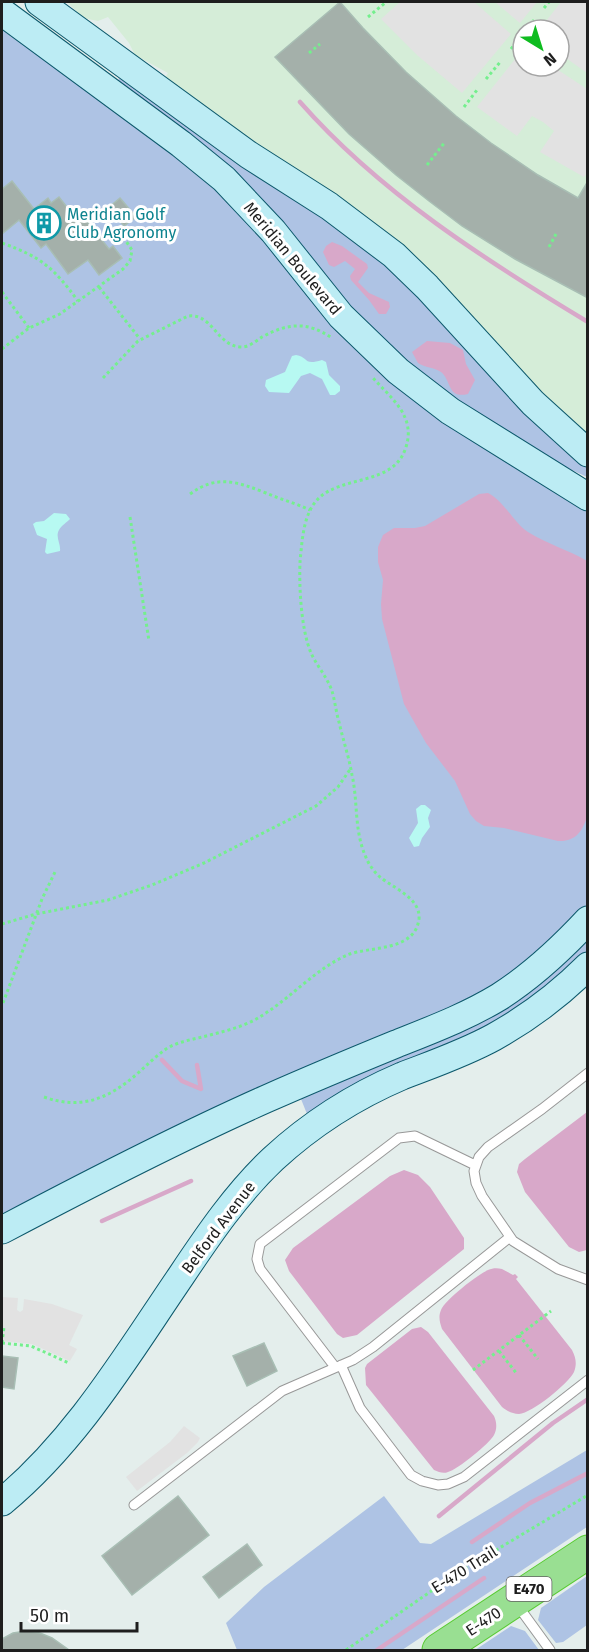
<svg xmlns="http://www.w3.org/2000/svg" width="589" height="1652" viewBox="0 0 589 1652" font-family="'Fira Sans',sans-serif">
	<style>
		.commercial { fill: #d5edd8; fill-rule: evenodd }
		.grass { fill: #aec3e4 }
		.sand { fill: #b7f9f2 }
		.parking { fill: #e2e2e2 }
		.water { fill: #d8a8c9 }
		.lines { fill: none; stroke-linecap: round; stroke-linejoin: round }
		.stream { stroke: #d8a8c9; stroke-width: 4.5 }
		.building { fill: #a4b0aa; stroke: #a8beb4; stroke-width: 1.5 }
		.service-casing { stroke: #989898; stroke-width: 11 }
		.secondary-casing { stroke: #0d596c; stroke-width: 29 }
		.motorway-casing { stroke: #58cb32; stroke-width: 35 }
		.path { stroke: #74ef8d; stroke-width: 3; stroke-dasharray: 3 3; stroke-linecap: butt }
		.service { stroke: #fff; stroke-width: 9 }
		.secondary { stroke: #bcecf4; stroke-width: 27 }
		.motorway { stroke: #99df92; stroke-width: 33 }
		.labels { text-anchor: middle; stroke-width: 6; stroke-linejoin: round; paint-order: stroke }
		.shield { fill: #fff; stroke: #626262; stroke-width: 1.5 }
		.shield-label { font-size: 15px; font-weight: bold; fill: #1e1e1e }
		.culture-label { font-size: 16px; fill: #0d838f; stroke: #fff; text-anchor: start }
		.street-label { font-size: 16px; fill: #1e1e1e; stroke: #fff }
	</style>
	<rect width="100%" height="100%" fill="#e4eeec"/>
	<path class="commercial" d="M67 2H587V441L163 81 168 73 135 55 129 43 108 17 98 21 83 18ZM523 30H559V66H523Z"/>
	<path class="grass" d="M2 22 213 181 313 297 588 507V906L581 913 497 987 2 1220Z
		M119 77 123 78 365 243 587 463V477L539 455 420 377 118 82Z
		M587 932V954L526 1007 309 1119 299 1094 360 1068Z
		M587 1450V1527L402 1650H237L226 1623 264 1587 384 1496 420 1543 431 1544Z
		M587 1576V1625L563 1642 556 1643 538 1620 541 1608Z
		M511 1626 525 1631 539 1650H475Z"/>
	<path class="sand" d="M296 355C309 357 303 366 322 360L326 362 329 375 340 386V391L335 395H330L322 379 310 373 301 376 289 393 269 392 265 386 266 380 285 372 292 356Z
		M54 513 66 514 70 519C67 522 61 526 59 530 55 537 61 544 60 551L47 554 45 552 47 539 37 535 33 524 36 522 44 521Z
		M421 805H425L431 810 428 818 430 827 422 838 419 846 414 847 409 838 418 823 416 809Z"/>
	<path class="parking" d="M400 2H474L511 34 462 93 417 55 381 19Z
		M495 2H537L520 23Z
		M561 2H587V73L559 53V30H539Z
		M523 49V66H552L587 89 588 172 584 177 540 152 554 131 543 122 532 116 517 136 477 107Z
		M2 1297 18 1298 17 1310 20 1312 23 1310 24 1299 52 1304 83 1315 69 1345 77 1349 70 1361 32 1344 2 1341Z
		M184 1426 200 1438 198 1442 187 1453 137 1491 126 1477 170 1442Z"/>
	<path class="water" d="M332 242 342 246 367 264 368 268 358 282 369 293 389 302 390 307 386 314H379L369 300 351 280 350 276 355 269 345 261 334 267 329 265 323 252 326 246Z
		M427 341 450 343 463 350 466 364 475 380 468 394C447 399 452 381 441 372 434 367 425 368 418 363L412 352Z
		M488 493C504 501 513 522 528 532 547 544 569 550 587 561V817C582 832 575 842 558 841L504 828 484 826 476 821 470 814 455 781 426 743 404 704 382 619 381 604 383 580 378 562V547L383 535 394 528H415L425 526 479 494Z
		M587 1112V1250L579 1252 569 1247 525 1192 517 1172 519 1164 525 1159Z
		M404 1170 418 1175 430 1187 464 1238V1249L357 1335 343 1338 337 1334 289 1271 285 1260 293 1248 390 1176Z
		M502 1269 513 1275 515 1274 518 1277 516 1279 572 1350C576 1358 577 1364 574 1372 568 1384 532 1413 519 1414 512 1414 507 1411 502 1407L442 1329C440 1323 438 1317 441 1310 445 1300 477 1275 488 1270 493 1268 497 1268 502 1269Z
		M421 1327 428 1332 494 1416C497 1423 497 1429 494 1435 490 1443 457 1470 448 1472 443 1474 439 1472 434 1470L366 1385 365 1368 367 1364 412 1329Z"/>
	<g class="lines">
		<path class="stream" d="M300 102C380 193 485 260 588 322
			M162 1060 182 1081 201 1089 197 1065
			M102 1221 191 1181
			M439 1516 553 1423 588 1399
			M472 1542 530 1503 588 1473
			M377 1650 484 1578"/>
	</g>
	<path class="building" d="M340 2 363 28 406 72 456 116 491 143 538 175 578 198 588 181V298L515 259 462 226 429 201 396 175 349 134 275 57Z
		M12 181 34 209 48 198 51 203 59 197 77 220 83 216 109 249 113 246 122 258 99 275 88 260 68 274 46 244 41 248 19 220 2 234V189Z
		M120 198 136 217 124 226 109 207Z
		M264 1343 277 1371 247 1386 233 1356Z
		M2 1356 18 1358 14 1389 2 1387Z
		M178 1496 209 1535 132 1595 102 1556Z
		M247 1544 262 1565 219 1598 203 1577Z
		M26 1631 40 1633 52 1638 69 1650H2V1639L13 1633Z"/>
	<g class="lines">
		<g class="service-casing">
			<path id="service" d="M588 1073 542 1109 488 1147 479 1157 474 1171 476 1183 482 1196 513 1241 558 1269 588 1280
				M341 1365 360 1408 411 1475 422 1481 438 1485 448 1484 464 1477 588 1380
				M335 1367 260 1269 257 1259 260 1244 399 1138 415 1136 475 1165
				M134 1505 282 1391 353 1360 373 1347 510 1237
				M518 1606 550 1650"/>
		</g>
		<g class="secondary-casing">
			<path id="secondary" d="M39 2 249 155 329 206 394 255 427 287 533 403 588 453
				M2 12 181 144 224 179 273 231 341 316 398 371 450 411 588 497
				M2 1230C89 1184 176 1139 266 1099 309 1080 352 1062 396 1044 431 1030 466 1017 499 997 532 976 561 949 588 920
				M2 1502C77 1440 127 1355 181 1276 209 1234 237 1193 273 1159 311 1124 355 1096 402 1076 433 1064 465 1053 494 1037 528 1018 560 994 588 966"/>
		</g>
		<g class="motorway-casing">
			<path id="motorway" d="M439 1650 588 1552"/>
		</g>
		<path class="path" d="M544 8 549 2
			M368 17 385 3
			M526 30 534 20
			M511 49 523 34
			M309 53 320 44
			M486 79 501 61
			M464 107 477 90
			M427 165 445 142
			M2 243C41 257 53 267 78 301
			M549 247 556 234
			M99 287 140 339
			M2 292 29 328
			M2 349 29 328 60 314 123 269 130 261 132 250 120 232
			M103 378 138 341 188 316C213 313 217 347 242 347 249 347 256 341 262 337 288 323 307 321 332 338
			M190 494C217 474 238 482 266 493 280 499 295 503 310 510
			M130 517 149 641
			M2 924 36 914 108 900 152 885 204 863 316 806 338 787 351 768
			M3 1003 42 899 55 872
			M44 1097C81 1110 108 1099 137 1074 147 1065 156 1056 166 1049 177 1042 190 1040 202 1037 221 1032 241 1028 258 1018 289 1000 314 970 347 955 369 946 415 952 419 919 421 898 393 888 380 877 373 871 368 863 365 855 354 829 358 801 352 775 349 757 343 740 339 722 336 712 335 701 332 691 327 677 317 666 311 653 301 629 299 587 300 562 302 542 303 515 317 500 341 474 394 487 406 447 416 416 391 398 373 378
			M519 1335 538 1359
			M2 1343 31 1346 69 1363
			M2 1343 4 1327
			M499 1351 517 1374
			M473 1370 551 1311
			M346 1650 456 1574 588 1495"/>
		<use href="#service" class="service"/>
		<use href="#secondary" class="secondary"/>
		<use href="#motorway" class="motorway"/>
	</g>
	<defs>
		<g id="building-ring" transform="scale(1.725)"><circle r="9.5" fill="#fff" stroke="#0f9aa8" stroke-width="1.5"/><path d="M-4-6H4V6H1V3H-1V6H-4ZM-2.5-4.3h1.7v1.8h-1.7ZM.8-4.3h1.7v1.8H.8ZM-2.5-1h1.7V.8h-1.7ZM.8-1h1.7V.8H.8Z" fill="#0f9aa8"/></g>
	</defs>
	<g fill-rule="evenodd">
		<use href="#building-ring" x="44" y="223"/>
	</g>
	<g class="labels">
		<rect class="shield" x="506.5" y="1577" width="45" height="24" rx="4.5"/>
		<g class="shield-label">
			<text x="529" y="1594">E470</text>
		</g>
		<g class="culture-label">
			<text x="67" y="220">Meridian Golf<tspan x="67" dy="18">Club Agronomy</tspan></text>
		</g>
		<g class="street-label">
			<text transform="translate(293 258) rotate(50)" y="6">Meridian Boulevard</text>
			<text transform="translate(218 1227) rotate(-53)" y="6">Belford Avenue</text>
			<text transform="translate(464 1569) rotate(-32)" y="6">E-470 Trail</text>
			<text transform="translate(483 1621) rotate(-34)" y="6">E-470</text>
		</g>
	</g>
	<rect width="589" height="1652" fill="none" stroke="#1e1e1e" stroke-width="6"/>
	<g transform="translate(541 48) rotate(142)"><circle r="28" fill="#ffffff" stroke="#a5a5a5" stroke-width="1.5"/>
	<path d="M0-4.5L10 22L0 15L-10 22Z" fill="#0fbc20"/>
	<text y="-9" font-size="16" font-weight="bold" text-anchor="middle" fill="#1e1e1e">N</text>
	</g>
	<path d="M21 1622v9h116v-9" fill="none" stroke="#1e1e1e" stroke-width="3"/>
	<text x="30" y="1622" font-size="18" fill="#1e1e1e" stroke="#ffffff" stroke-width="4.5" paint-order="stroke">50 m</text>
</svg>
